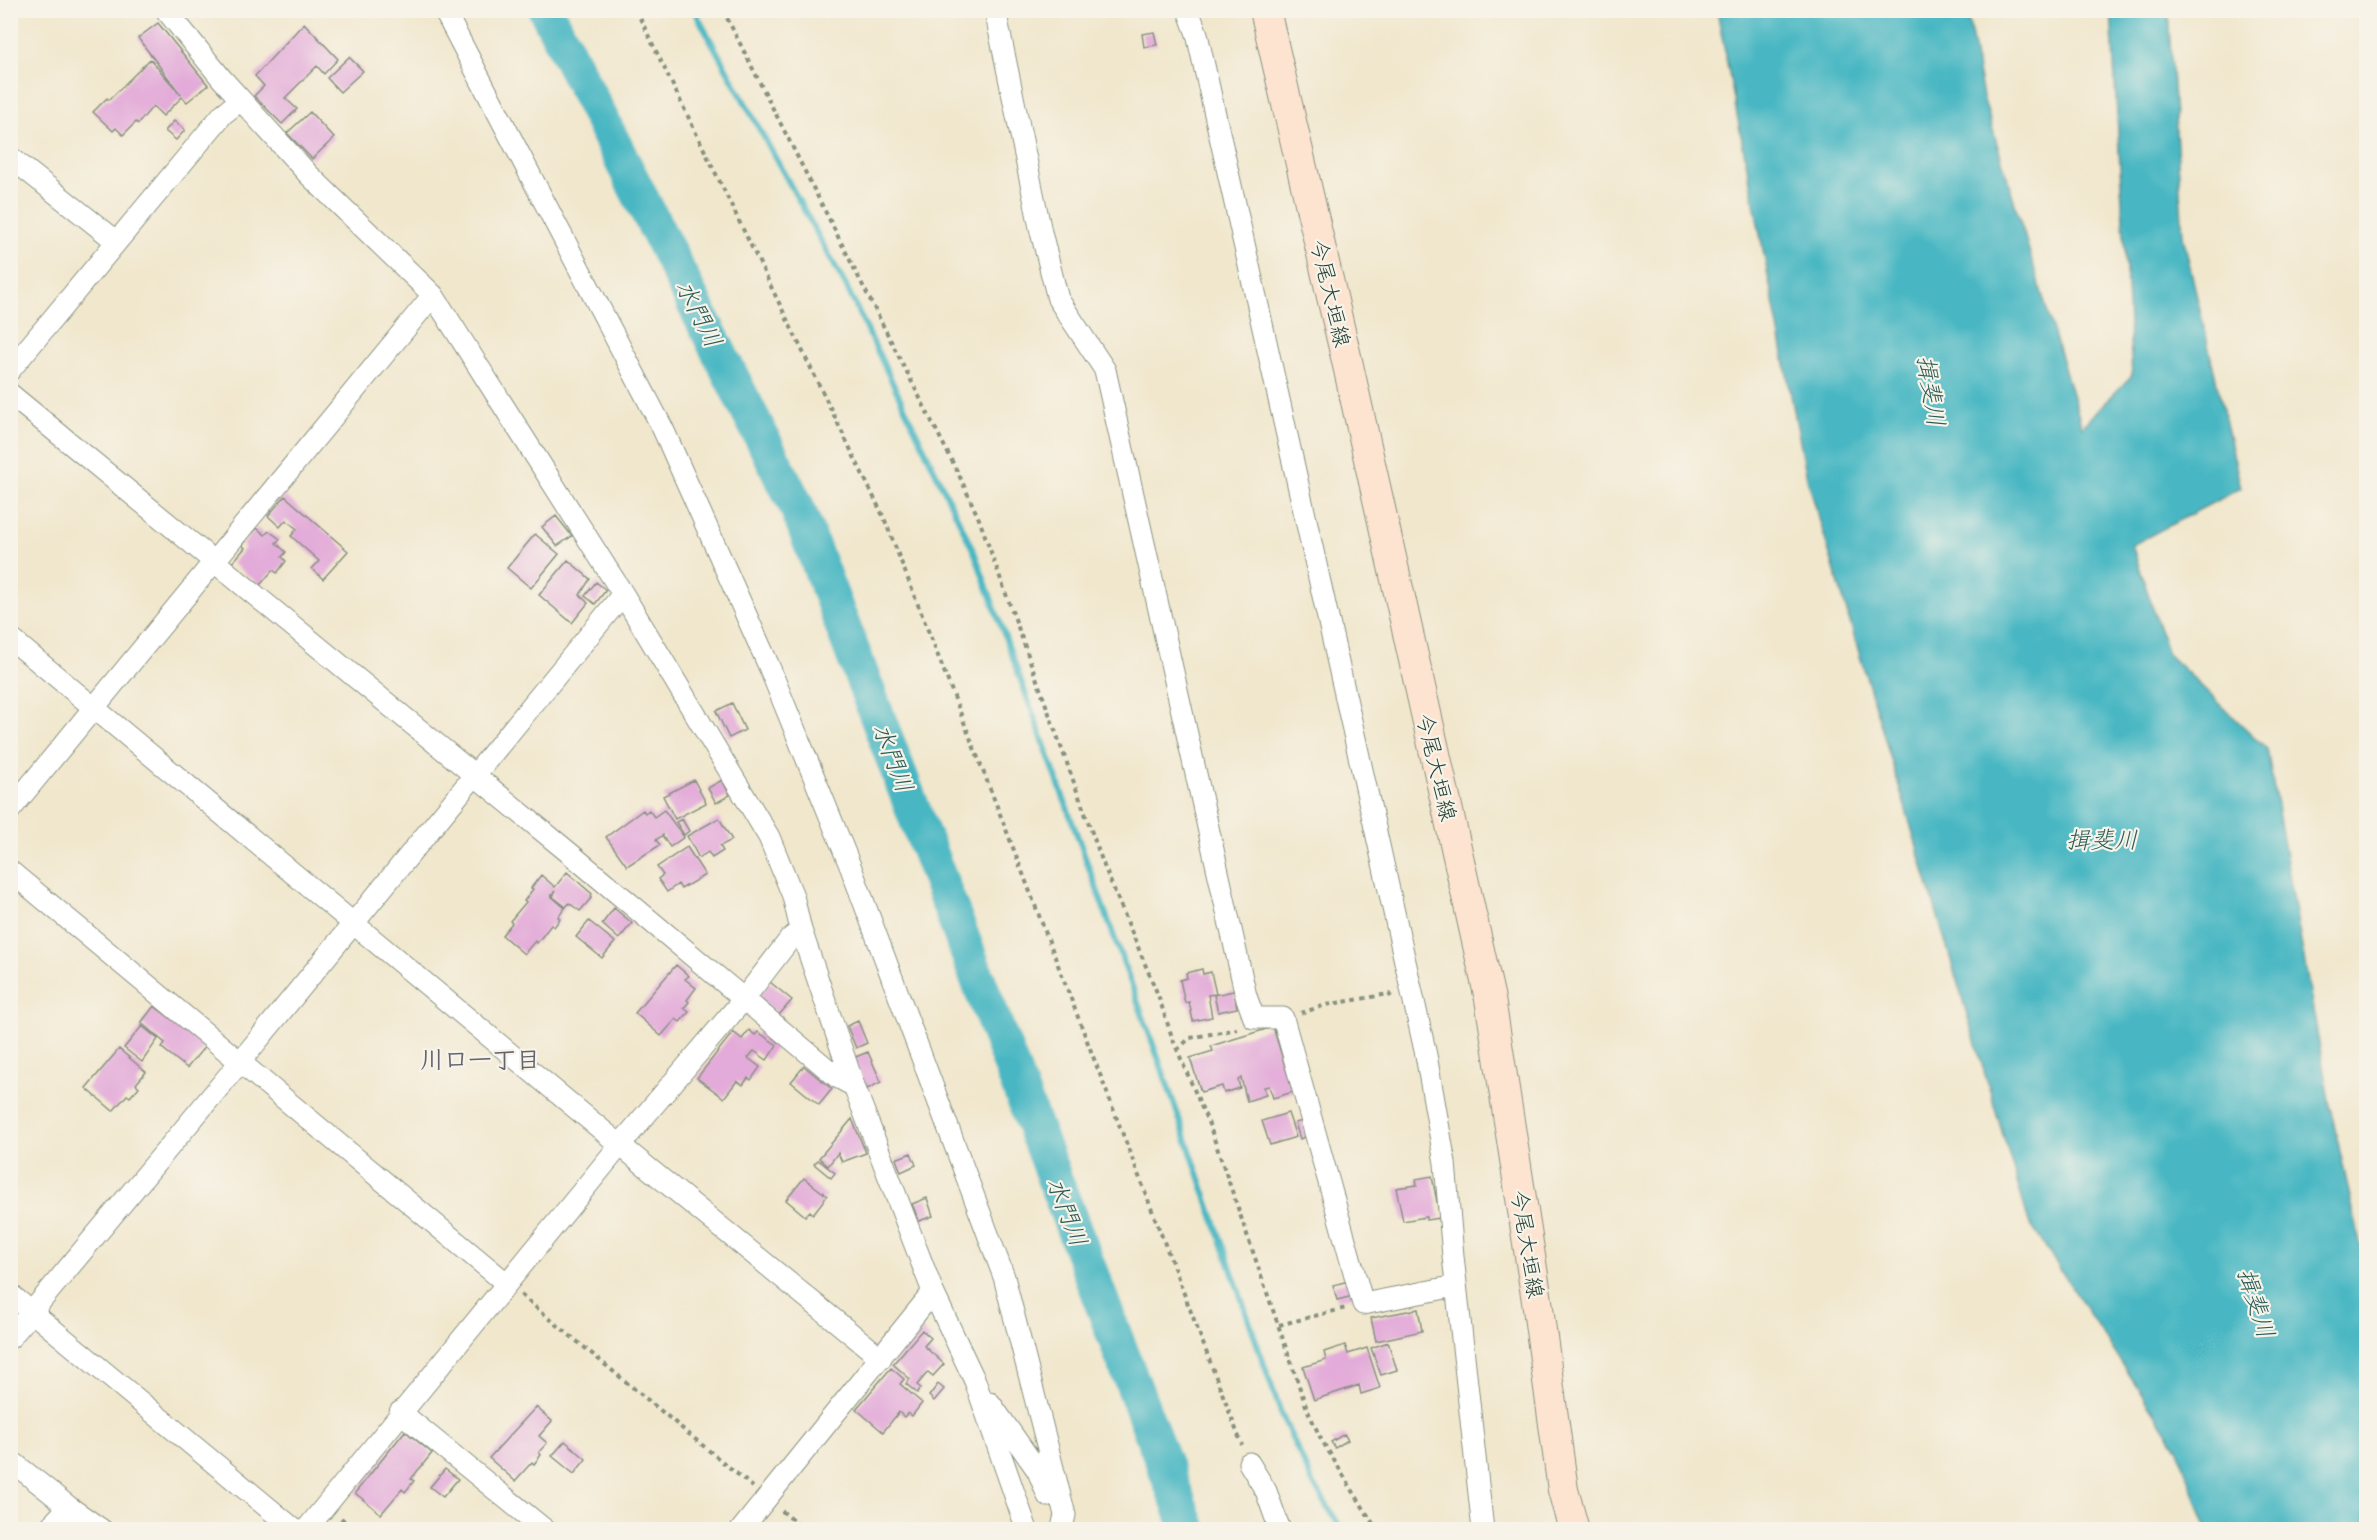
<svg xmlns="http://www.w3.org/2000/svg" width="2377" height="1540" viewBox="0 0 2377 1540" font-family="Sriracha,'Klee One',sans-serif">
	<style>
		.water { fill: #49b7c3; stroke: #347a7c; stroke-width: 1.5 }
		.lines { fill: none; stroke-linecap: round; stroke-linejoin: round }
		.stream { stroke: #49b7c3; stroke-width: 6 }
		.river { stroke: #49b7c3; stroke-width: 36 }
		.building { fill: #e3abd9 }
		.minor-casing { stroke: #889280; stroke-width: 23 }
		.secondary-casing { stroke: #889280; stroke-width: 32 }
		.path { stroke: #889280; stroke-width: 4; stroke-dasharray: 4.5 4.5; stroke-linecap: butt }
		.minor { stroke: #fff; stroke-width: 21 }
		.secondary { stroke: #fde4d1; stroke-width: 30 }
		.labels { text-anchor: middle; stroke-width: 4.5; stroke-linejoin: round; paint-order: stroke }
		.street-label { font-size: 22px; fill: #1f3d34; stroke: #f7f3e8 }
		.water-label { font-size: 24px; font-style: italic; fill: #2a5c58; stroke: #f7f3e8 }
		.neighbourhood-label { font-size: 24px; font-weight: bold; fill: #64646e; stroke: #f7f3e8 }
	</style>
	<rect width="100%" height="100%" fill="#f7f3e8"/>
	<filter id="ink" filterUnits="userSpaceOnUse"><feTurbulence type="fractalNoise" baseFrequency=".0167" numOctaves="2"/><feDisplacementMap in="SourceGraphic" scale="12" xChannelSelector="R" yChannelSelector="G"/><feConvolveMatrix kernelMatrix="1 2 1 2 8 2 1 2 1" color-interpolation-filters="sRGB"/></filter>
	<filter id="wash" filterUnits="userSpaceOnUse"><feTurbulence type="fractalNoise" baseFrequency=".008" numOctaves="4" result="noise"/><feDisplacementMap in="SourceGraphic" scale="24" xChannelSelector="R" yChannelSelector="G"/><feGaussianBlur stdDeviation="1.35" result="paint"/><feColorMatrix in="noise" values="0 0 0 0 0 0 0 0 0 0 0 0 0 0 0 0 0 1.4 0 .05"/><feComposite in="paint" operator="in"/></filter>
	<g filter="url(#wash)">
		<rect width="100%" height="100%" fill="#f1e7cd"/>
		<path class="water" d="M1717 11H1967L1983 97 2082 427 2132 375 2111 11H2168L2183 236 2241 488 2132 545 2168 654 2267 749 2330 1106 2366 1270V1529H2207L2177 1447 2029 1222 1807 478Z"/>
		<g class="lines">
			<path class="stream" d="M694 10 847 288 975 554 1161 1066 1282 1416 1312 1481 1342 1530"/>
			<path class="river" d="M546 10 797 507 1189 1530"/>
		</g>
		<g id="blocks">
			<path class="building" d="M158 23 208 85 187 102 182 97 163 116 153 106 138 124 136 122 123 135 116 128 113 131 93 112 107 98 109 100 150 59 181 95 138 38Z
				M304 23 338 59 324 74 317 66 285 98 297 109 282 124 254 96 264 86 255 76Z
				M1154 32 1157 45 1144 47 1142 34Z
				M349 57 363 71 340 92 327 78Z
				M310 112 334 138 312 159 287 133Z
				M174 121 185 130 176 140 165 131Z
				M285 496 348 551 323 579 312 569 319 561 291 536 297 529 286 520 280 527 268 516Z
				M556 516 572 536 557 546 542 527Z
				M257 528 265 535 269 531 280 539 276 543 286 552 282 557 286 561 277 573 273 570 260 585 232 563 245 548 242 545Z
				M535 534 559 554 531 588 507 568Z
				M568 560 590 579 580 595 588 603 572 623 539 595Z
				M596 582 606 590 595 604 585 596Z
				M732 703 745 730 729 738 716 711Z
				M694 780 706 803 675 819 663 796Z
				M722 780 730 795 716 803 708 788Z
				M643 810 645 813 649 810 654 817 664 810 684 837 670 847 663 837V835L656 840 660 845 627 866 606 837Z
				M719 818 732 840 720 846 723 851 712 858 708 852 699 858 687 836Z
				M682 819 689 831 684 835 676 822Z
				M687 847 705 875 681 889 678 884 667 892 658 879 663 875 657 867Z
				M567 872 592 894 591 896 592 897 580 911 569 903 566 907 553 897 555 891 551 896 565 908 558 917 560 919 554 927 551 925 537 943 535 941 524 954 502 935 512 923 510 921 526 902 524 901 533 889 531 888 541 875 555 887Z
				M614 908 632 923 619 939 602 924Z
				M589 921 615 942 602 958 576 937Z
				M676 965 689 976 685 979 696 988 687 1000 689 1002 684 1008 689 1012 680 1022 676 1019 661 1036 635 1013Z
				M1202 969 1203 974 1211 972 1216 994 1208 995 1212 1017 1193 1021 1189 1002 1185 1003 1180 980 1187 978 1186 973Z
				M770 982 792 1000 779 1015 757 997Z
				M1234 991 1237 1008 1218 1012 1214 995Z
				M154 1006 206 1045 187 1068 162 1048 165 1043 141 1023Z
				M858 1021 867 1043 856 1048 847 1026Z
				M142 1026 158 1039 142 1062 124 1048Z
				M1273 1027 1293 1092 1273 1098 1269 1086 1264 1087 1266 1095 1247 1101 1241 1078 1238 1080 1240 1088 1224 1093 1222 1086 1201 1092 1190 1058 1213 1051 1211 1046Z
				M749 1030 755 1035 758 1032 777 1045 767 1060 754 1051 748 1058 760 1067 751 1080 748 1078 743 1085 737 1081 724 1098 697 1078 733 1032 742 1039Z
				M119 1049 146 1072 136 1084 139 1087 130 1097 127 1095 113 1111 86 1088Z
				M868 1052 881 1082 867 1089 853 1058Z
				M804 1066 832 1089 819 1105 791 1082Z
				M1288 1113 1296 1137 1270 1145 1262 1121Z
				M852 1119 866 1153 842 1162 838 1153 828 1166 819 1158Z
				M1303 1121 1307 1136 1300 1139 1295 1123Z
				M911 1153 916 1165 901 1172 896 1159Z
				M818 1160 835 1173 831 1178 814 1164Z
				M1432 1176 1440 1218 1426 1220V1217L1403 1221 1396 1188 1417 1185 1416 1179Z
				M804 1178 827 1196 813 1214 810 1211 805 1216 786 1200Z
				M927 1198 933 1216 919 1221 912 1204Z
				M1349 1281 1353 1296 1337 1300 1333 1285Z
				M1418 1309 1422 1331 1376 1341 1371 1318Z
				M922 1330 931 1338 924 1346 944 1364 933 1376 928 1372 917 1385 921 1388 917 1393 906 1384 910 1379 893 1364Z
				M1388 1342 1397 1370 1381 1375 1371 1348Z
				M1345 1345 1348 1354 1367 1348 1380 1388 1361 1394 1359 1385 1314 1400 1303 1367 1326 1360 1324 1352Z
				M891 1368 904 1379 900 1384 922 1403 912 1416 908 1413 904 1417 899 1412 883 1432 856 1409Z
				M938 1384 944 1389 934 1401 929 1396Z
				M536 1407 552 1421 539 1436 547 1443 539 1452 541 1455 534 1464 532 1462 515 1481 489 1458Z
				M405 1431 432 1453 411 1479 414 1481 405 1492 402 1489 381 1514 355 1493Z
				M1344 1434 1348 1440 1335 1448 1331 1442Z
				M565 1441 586 1459 574 1474 552 1456Z
				M445 1469 458 1479 443 1497 430 1487Z"/>
		</g>
	</g>
	<g filter="url(#ink)">
		<use href="#blocks" fill-opacity="0" stroke="#889280" stroke-width="1.5"/>
		<g class="lines">
			<g class="minor-casing">
				<path id="minor" d="M166 10 222 79 309 175 433 295 623 594 769 837 793 896 801 930 854 1086 933 1292 975 1381 1027 1530
					M444 10 663 429 768 664 851 868 1004 1277 1065 1515 1062 1528
					M995 10 1041 232 1058 299 1105 370 1246 996 1254 1018H1283L1363 1304 1456 1286
					M1188 10 1197 34 1426 1055 1445 1163 1453 1256 1483 1530
					M10 157 116 241
					M10 370 223 114 241 100
					M10 394 567 851 837 1077 854 1086
					M10 638 620 1145 881 1358
					M10 810 433 295
					M10 871 506 1283
					M10 1294 295 1530
					M10 1338 240 1062 623 594
					M990 1403 1038 1471 1048 1496
					M400 1412 545 1530
					M10 1460 69 1507 102 1530
					M1249 1463 1266 1491 1280 1530
					M47 1530 69 1507
					M306 1530 620 1145 743 1000 790 939 801 930
					M741 1530 933 1292"/>
			</g>
			<g class="secondary-casing">
				<path id="secondary" d="M1265 10 1347 361 1490 999 1537 1301 1563 1490 1574 1530"/>
			</g>
			<path class="path" d="M636 10 884 518 1007 832 1242 1445
				M723 10 959 475 979 519 1104 866 1158 995 1173 1040 1210 1127 1307 1409 1321 1439 1377 1530
				M1301 1013 1326 1005 1389 994 1391 997
				M1177 1050 1190 1038 1237 1029
				M521 1295 753 1487
				M1279 1325 1346 1308
				M782 1511 805 1530
				M341 1518 354 1530"/>
			<use href="#minor" class="minor"/>
			<use href="#secondary" class="secondary"/>
		</g>
	</g>
	<g class="labels">
		<g class="street-label">
			<text transform="translate(1331 293) rotate(77)" y="8">今尾大垣線</text>
			<text transform="translate(1437 767) rotate(77)" y="8">今尾大垣線</text>
			<text transform="translate(1528 1244) rotate(81)" y="8">今尾大垣線</text>
		</g>
		<g class="water-label">
			<text transform="translate(699 314) rotate(63)" y="8">水門川</text>
			<text transform="translate(1931 391) rotate(81)" y="8">揖斐川</text>
			<text transform="translate(893 758) rotate(69)" y="8">水門川</text>
			<text x="2102" y="848">揖斐川</text>
			<text transform="translate(1067 1212) rotate(69)" y="8">水門川</text>
			<text transform="translate(2256 1303) rotate(72)" y="8">揖斐川</text>
		</g>
		<g class="neighbourhood-label">
			<text x="480" y="1068">川口一丁目</text>
		</g>
	</g>
	<rect width="2377" height="1540" fill="none" stroke="#f7f3e8" stroke-width="36"/>
</svg>
